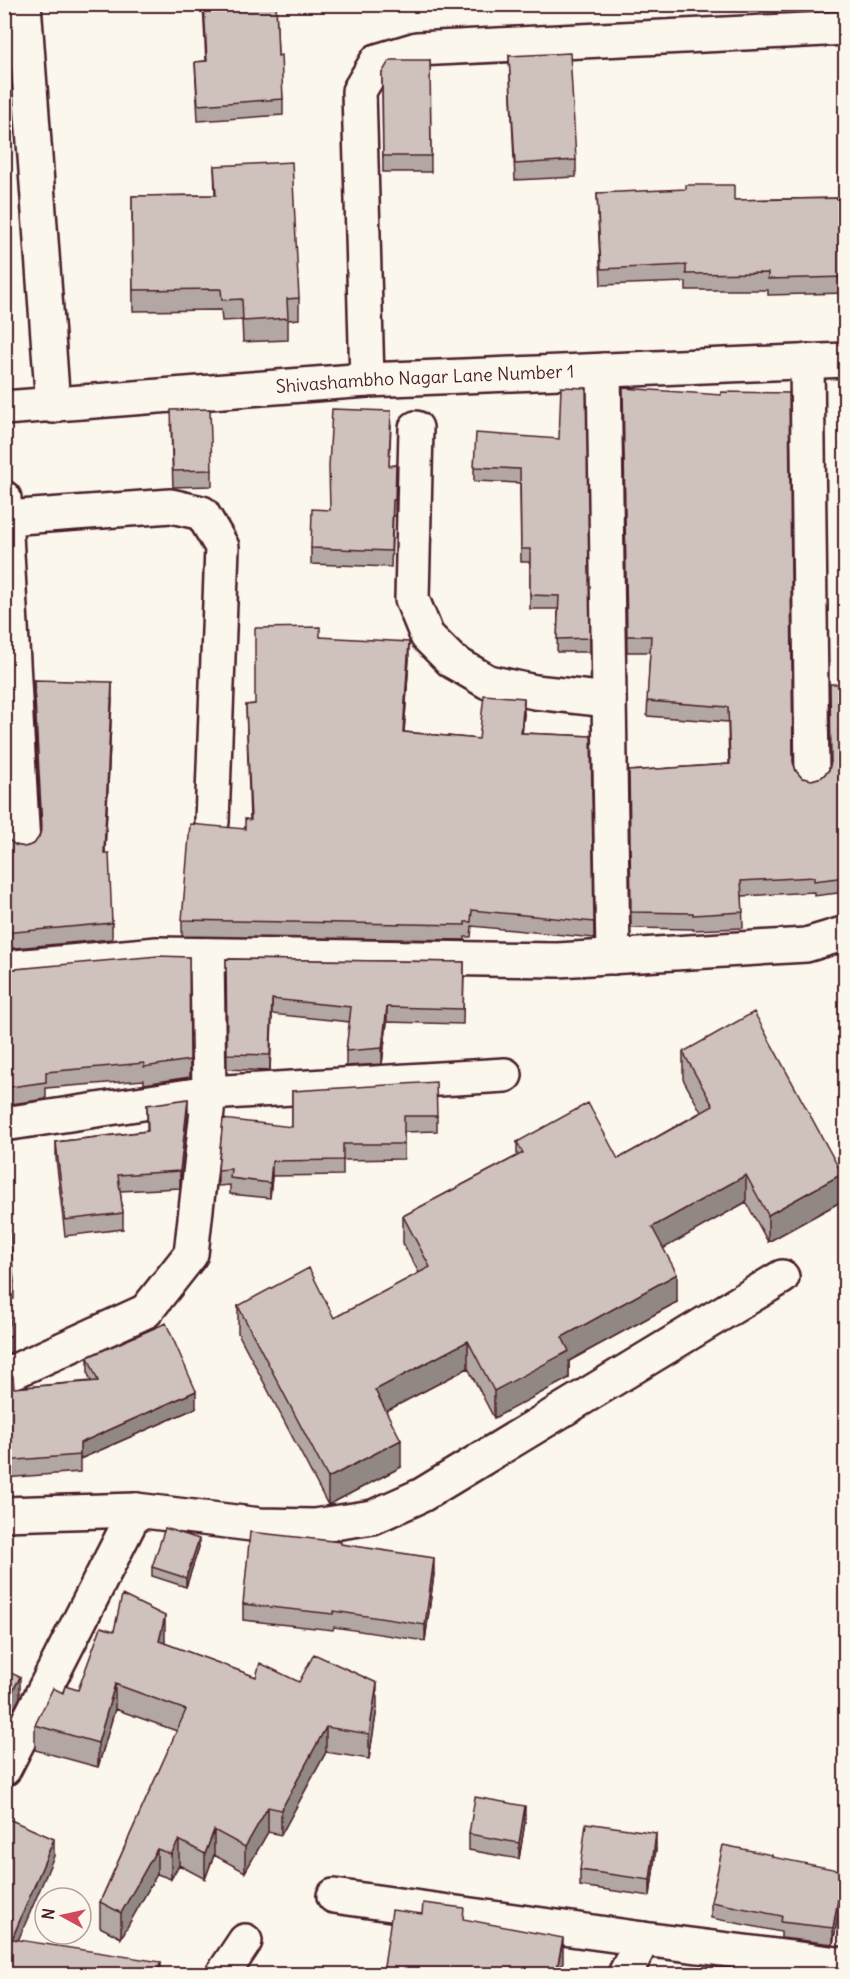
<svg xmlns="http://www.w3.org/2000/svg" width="850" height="1979" viewBox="0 0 850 1979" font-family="Delius,sans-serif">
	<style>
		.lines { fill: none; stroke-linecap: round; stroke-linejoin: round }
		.minor-casing { stroke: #4a1f2b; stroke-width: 38 }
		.minor { stroke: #fbf7ec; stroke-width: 33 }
		.wall { fill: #b2a7a2; stroke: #4a1f2b; stroke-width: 1.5 }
		.shaded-wall { fill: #918884; stroke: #4a1f2b; stroke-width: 1.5 }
		.building { fill: #cfc2bc; stroke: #4a1f2b; stroke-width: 1.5 }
		.labels { text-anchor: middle; stroke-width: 5; stroke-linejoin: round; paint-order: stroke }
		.street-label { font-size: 18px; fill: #4a1f2b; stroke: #fbf7ec }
	</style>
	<rect width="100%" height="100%" fill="#fbf7ec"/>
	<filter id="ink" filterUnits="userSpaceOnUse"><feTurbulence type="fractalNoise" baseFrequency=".0167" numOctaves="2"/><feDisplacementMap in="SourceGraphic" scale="12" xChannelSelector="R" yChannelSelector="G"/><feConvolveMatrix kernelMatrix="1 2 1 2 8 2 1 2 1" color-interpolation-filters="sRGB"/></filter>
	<g filter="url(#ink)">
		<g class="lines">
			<g class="minor-casing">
				<g id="minor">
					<path d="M24 4 53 406"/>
					<path d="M807 361 812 777"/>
					<path d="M604 370 613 957"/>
					<path d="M367 380 359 91 377 61 417 49 846 28"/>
					<path id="s1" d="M4 408 367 380 846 360"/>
					<path d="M416 428 412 599 427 636 452 661 488 682 535 692 609 700"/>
					<path d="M4 498 23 845"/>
					<path d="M6 518 171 506 202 513 222 547 212 822"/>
					<path d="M4 968 157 954 558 960 806 945 846 933"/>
					<path d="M4 1124 209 1093 505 1075"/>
					<path d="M4 1376 146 1311 191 1254 209 1093 207 955"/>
					<path d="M4 1514 136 1510 260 1525 314 1526 373 1517 422 1495 782 1277"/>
					<path d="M4 1769 136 1510"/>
					<path d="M334 1896 643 1939"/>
					<path d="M223 1974 245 1941"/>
					<path d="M625 1974 643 1939 846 1965"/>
				</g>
			</g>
			<use href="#minor" class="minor"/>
		</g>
		<path class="wall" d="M203 4H276L278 56 283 99V115L198 121 195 62 206 61Z
			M353 4H499V11H438V6L354 8Z
			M720 4H846V9L789 12 720 9Z
			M509 56 576 160V177L515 180Z
			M430 60 431 172H383L382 73Z
			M214 166 299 298V319L288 320V340L243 342 242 320 222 321 221 310 133 311 132 196 215 195Z
			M597 193 734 200 846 198V293L768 295V290H686V282L601 285Z
			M586 388 590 652H557L558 609H530V562H521L520 483 474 481V467L559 439Z
			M623 388 793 762 796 771 802 778 812 780 822 777 829 770 846 684V892L814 896V892L742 896 743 928 693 930V929L631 928 629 771 729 764 728 722 647 716 650 652H627Z
			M171 426 212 470V486L173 487Z
			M391 427 389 466 396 465 395 516H393L391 567 311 564V548Z
			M320 637 409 658 404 732 479 739 524 714 522 733 591 736 594 938 472 926 471 937H465V940L182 936V920L250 820 246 705 255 704Z
			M34 680 112 699 105 853 112 923V939L4 949V830L8 839 15 845 25 847 34 844 39 837 41 831 34 696Z
			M189 957 190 1077 144 1084V1080L46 1088V1099L4 1105V970Z
			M226 959 464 962 463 1024 387 1022 382 1064 346 1066V1051L350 1022 272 1014 270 1071 227 1069Z
			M683 1052 842 1201 768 1242 746 1202 663 1248 677 1302 569 1361V1378L494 1418 468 1368 386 1411 401 1467 328 1505 238 1333V1306L334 1318 419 1273 403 1243V1216L517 1156V1142L618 1159 701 1112 683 1079Z
			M292 1091 437 1116V1131L404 1132V1159L343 1160V1175L272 1176 270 1198 230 1194V1185L218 1186V1170L292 1127Z
			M147 1105 188 1115 180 1188 120 1191 123 1213V1229L65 1236 56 1158V1142L147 1131Z
			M4 1230 14 1282V1299H9L11 1352 4 1355Z
			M88 1357 196 1408 80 1459V1472L4 1478V1377L14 1388 91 1381 88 1374Z
			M199 1547 186 1587 152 1576V1567Z
			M434 1574 425 1641 334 1627 333 1630 243 1620V1604Z
			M114 1631 165 1641 164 1643 256 1677 299 1682 377 1708 369 1759 326 1752 281 1835 268 1832 245 1872 214 1855 205 1879 179 1865 171 1879 157 1874 121 1938 100 1927V1902L177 1731 115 1709 98 1767 35 1750V1725L63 1693 78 1690Z
			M525 1822 519 1859 469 1850V1834Z
			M656 1849 650 1896 580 1886V1870Z
			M772 1857 843 1887 833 1944 781 1938V1932L711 1918V1902Z"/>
		<path class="shaded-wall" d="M409 642V658L403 748V732Z
			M112 682V699L104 870V853Z
			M524 698V714L521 748V733Z
			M272 999V1014L270 1071V1055Z
			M387 1007V1022L382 1064V1048Z
			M188 1099V1115L180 1188V1171Z
			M272 1161V1176L270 1198V1183Z
			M842 1174V1201L768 1242V1215Z
			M746 1175V1202L652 1255V1227Z
			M677 1274V1302L569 1361V1378L494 1418V1391L562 1337Z
			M11 1335V1352L4 1355V1338Z
			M468 1341V1368L375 1417V1390Z
			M196 1391V1408L80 1459V1443Z
			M401 1440V1467L328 1505V1478Z
			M199 1539V1547L186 1587V1578Z
			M434 1558V1574L425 1641V1625Z
			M165 1616V1641L159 1666V1641Z
			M20 1677V1697L4 1727V1707Z
			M377 1683V1708L369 1759V1734Z
			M115 1684V1709L98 1767V1743Z
			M326 1727V1752L281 1835V1810Z
			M525 1806V1822L519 1859V1843Z
			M268 1807V1832L245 1872V1847Z
			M214 1830V1855L205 1879V1854Z
			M656 1833V1849L650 1896V1880Z
			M54 1839V1856L12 1955V1939Z
			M179 1840V1865L171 1879V1854Z
			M157 1849V1874L121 1938V1913Z
			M843 1871V1887L833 1944V1928Z
			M563 1938V1963L561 1974H556Z
			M161 1962V1974H156Z"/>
		<path class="building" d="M204 4H276L278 56 281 55 283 99 198 105 195 62 207 61Z
			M570 53 576 160 515 164 509 56Z
			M392 60H430L431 156H383L382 73 389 61Z
			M292 162 299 298 287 299 288 318 243 321 242 299 222 300 221 289 133 290 132 196 216 195 214 166Z
			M686 185H734V200L846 198V277L768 279V273L686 274V265L601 269 597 193 686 189Z
			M561 387 586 388 590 638 557 639 559 596 530 595V549H521L520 469 474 467 476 433 559 439Z
			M623 388 721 395V392L789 393 793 762 796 771 802 778 812 780 822 777 829 770 831 762 830 684H846V877L814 881V877L741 881 743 912 693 915V913L631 912 629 771 730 764 728 707 647 701 651 636H627Z
			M210 409 212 470 173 471 171 410Z
			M332 409 391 411 389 466 396 465 395 500H393L391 551 311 548 312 509 330 510 329 467Z
			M320 627V637L409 642 403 732 479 739 484 695 524 698 521 733 591 736 594 922 472 910 471 922H465V925L182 920 190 824 245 829V819L251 820 246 705 255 704V628Z
			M34 680 112 682 104 853H109L112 923 4 933V830L8 839 15 845 25 847 34 844 39 837 42 828Z
			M158 956 189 957 190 1060 144 1067V1063L46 1072V1082L4 1088V970Z
			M226 959 464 962 463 1009 387 1007 382 1048 346 1051 351 1007 272 999 270 1055 227 1054Z
			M754 1012 842 1174 768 1215 746 1175 652 1227 677 1274 562 1337 569 1351 494 1391 468 1341 375 1390 401 1440 328 1478 238 1306 309 1268 334 1318 430 1267 403 1216 523 1153 517 1142 588 1103 618 1159 713 1106 683 1052Z
			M436 1082 437 1116H404V1144H343V1160L272 1161 270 1183 230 1178 231 1169 218 1170 223 1119 292 1127V1091Z
			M188 1099 180 1171 118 1175 123 1213 65 1220 56 1142 148 1131 147 1105Z
			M10 1229 14 1282 8 1283 11 1335 4 1338V1230Z
			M166 1323 196 1391 80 1443V1455L4 1461V1377L13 1376 14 1388 98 1381 88 1357Z
			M165 1528 199 1539 186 1578 152 1567Z
			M250 1532 341 1542V1544L434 1558 425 1625 334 1611 333 1614 243 1604Z
			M122 1595 165 1616 159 1641 256 1677 260 1663 299 1682 314 1654 377 1683 369 1734 326 1727 281 1810 268 1807 245 1847 214 1830 205 1854 179 1840 171 1854 157 1849 121 1913 100 1902 186 1710 115 1684 98 1743 35 1725 53 1688 63 1693 65 1686 78 1690 101 1627 114 1631Z
			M4 1670 20 1677 4 1707Z
			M475 1797 525 1806 519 1843 469 1834Z
			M4 1817 54 1839 12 1939 161 1962 156 1974H4Z
			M586 1823 656 1833 650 1880 580 1870Z
			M723 1845 772 1855V1857L843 1871 833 1928 781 1922 782 1916 711 1902Z
			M423 1903 464 1908 463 1919 563 1938 556 1974H383L392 1910 422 1914Z"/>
	</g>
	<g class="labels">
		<g class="street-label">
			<text dy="6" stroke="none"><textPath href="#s1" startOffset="422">Shivashambho Nagar Lane Number 1</textPath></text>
		</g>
	</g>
	<rect width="850" height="1979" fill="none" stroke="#fbf7ec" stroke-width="24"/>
	<rect x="12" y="12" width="826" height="1955" fill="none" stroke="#4a1f2b" stroke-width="2" filter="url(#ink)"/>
	<g transform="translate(63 1916) rotate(278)"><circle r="28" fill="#fbf7ec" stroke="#b4a19f" stroke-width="1.5"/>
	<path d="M0-4.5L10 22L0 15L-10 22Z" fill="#d1495b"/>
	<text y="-9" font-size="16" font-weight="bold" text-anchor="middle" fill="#4a1f2b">N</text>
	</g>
</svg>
